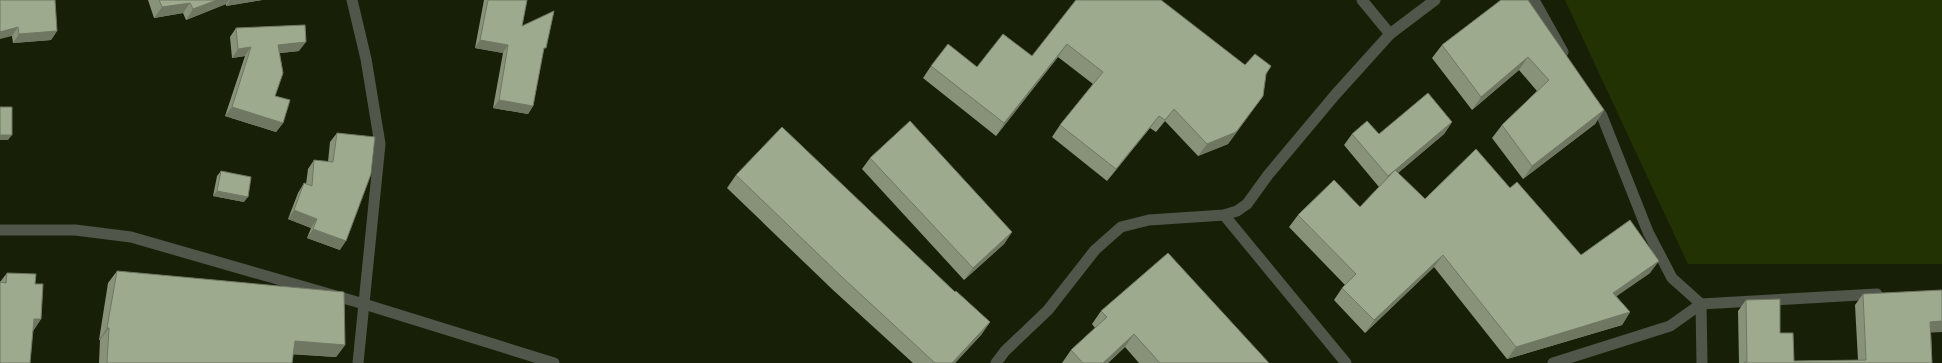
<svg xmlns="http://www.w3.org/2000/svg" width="1942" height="363" viewBox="0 0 1942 363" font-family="'Nunito Sans',sans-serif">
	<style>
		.green { fill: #223202 }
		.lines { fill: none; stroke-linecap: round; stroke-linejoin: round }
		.service { stroke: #51564b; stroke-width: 11 }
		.minor { stroke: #51564b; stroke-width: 11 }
		.wall { fill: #889279 }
		.shaded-wall { fill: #6f7763 }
		.building { fill: #9eaa8d; stroke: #6f7763 }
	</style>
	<rect width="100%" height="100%" fill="#172007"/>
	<path class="green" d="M1565 0H1942V264H1688Z"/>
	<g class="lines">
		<path class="service" d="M1534 0 1563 52
			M1224 215 1346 363
			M1553 363 1670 326 1701 304 1672 278 1648 232 1602 116 1593 103"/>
		<path class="minor" d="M352 0 366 59 380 144 358 363
			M1362 0 1390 34
			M0 230H75L131 237 364 304 554 363
			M996 363 1005 351 1048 310 1095 250 1121 227 1149 220 1224 215 1237 211 1247 204 1268 175 1335 95 1390 34 1435 0
			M1702 363 1701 304 1877 294"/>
	</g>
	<path class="wall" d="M0 0 57 31 51 40 13 43 12 36Z
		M148 0H262L226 6V4L186 20 183 13 154 18Z
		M484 0H527L522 26 543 52 533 106 528 114 493 108 503 53 475 48Z
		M1076 0 1245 65 1266 74 1263 96 1228 144 1198 156 1165 121 1156 132 1150 128 1107 181 1052 137 1060 125 1093 84 1058 57 996 136 923 78 931 66 977 67 1032 56Z
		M1501 0 1604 110 1595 124 1523 179 1492 138 1502 125 1537 91 1519 70 1472 110 1432 58 1442 45Z
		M236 28 299 51 280 53 275 96 283 123 276 132 225 116 245 56 232 58 230 37Z
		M1452 122 1444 134 1398 173 1425 199 1510 188 1581 255 1650 273 1616 296 1630 312 1622 325 1507 359 1434 267 1365 333 1334 300 1342 288 1345 285 1289 227 1298 215 1360 207 1379 187 1344 145 1352 134H1379Z
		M337 133 340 250 307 238 311 228 288 219 298 193 304 183 306 184 308 169 314 160 328 162 330 142Z
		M870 158 1012 232 1004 244 964 280 862 169Z
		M221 171 244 202 213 196 217 176Z
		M736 175 955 292 990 322 981 335 955 363H913L833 290 727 188Z
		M117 271 345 345 336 357 293 354 292 363H99L100 340H99L108 283Z
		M7 273 35 284 41 319 33 331 0 282Z
		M1863 294 1931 333 1932 363H1739L1738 311 1746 300 1780 333 1794 361 1858 360 1855 305Z
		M1101 311 1269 363H1139L1125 347 1108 363H1062L1071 350 1095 328 1092 324Z"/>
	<path class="shaded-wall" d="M217 0H229L226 4 186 20 193 9Z
		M230 0H262L226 6Z
		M190 3 183 13 154 18 162 7Z
		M18 27 12 36 0 39V32Z
		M57 31 51 40 13 43 19 34Z
		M480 40 508 45 503 53 475 48Z
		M306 42 299 51 272 54 278 45Z
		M1067 44 1058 57 996 136 1004 123Z
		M251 47 245 56 232 58 238 49Z
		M1528 57 1519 70 1472 110 1481 97Z
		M1263 96 1228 144 1198 156 1207 144Z
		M499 100 533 106 528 114 493 108Z
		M232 107 283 123 276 132 225 116Z
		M1174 109 1165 121 1156 132 1165 120Z
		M1604 110 1595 124 1523 179 1532 166Z
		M1159 116 1150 128 1107 181 1116 169Z
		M1452 122 1444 134 1380 188 1388 176Z
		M0 135H12L8 140H0Z
		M217 191 248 197 244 202 213 196Z
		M294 210 317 219 311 228 288 219Z
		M313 229 346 241 340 250 307 238Z
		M1012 232 1004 244 964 280 973 268Z
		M1443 255 1434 267 1365 333 1374 320Z
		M1659 261 1650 273 1604 305 1613 293Z
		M1630 312 1622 325 1507 359 1516 347Z
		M34 319H41L33 331Z
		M1942 321V332L1922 333 1930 322Z
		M990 322 981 335 955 363H952Z
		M107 328H109L100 340H99Z
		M1134 334 1125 347 1108 363H1103Z
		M295 341 345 345 336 357 286 354Z"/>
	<path class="building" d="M0 0H55L57 31 19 34 18 27 0 32Z
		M159 0H217L193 9 190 3 162 7Z
		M488 0H527L522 26 554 11 546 48H544L533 106 499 100 508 45 480 40Z
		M1076 0H1161L1245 65 1255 54 1271 66 1266 74 1263 96 1236 132 1207 144 1174 109 1165 120 1159 116 1116 169 1060 125 1103 72 1067 44 1004 123 931 66 948 44 977 67 1003 34 1032 56Z
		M1501 0H1528L1604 110 1532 166 1502 125 1549 80 1528 57 1481 97 1442 45Z
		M305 25 306 42 278 45 283 73 275 96 290 100 283 123 232 107 251 47 238 49 236 28Z
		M1428 93 1452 122 1388 176 1352 134 1367 121 1379 134Z
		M0 107H12V135H0Z
		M910 121 1012 232 973 268 870 158Z
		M782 127 955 292 956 291 990 322 952 363H935L842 277 736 175Z
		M337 133 375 137 371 174 346 241 313 229 317 219 294 210 304 183 312 186 314 160 333 162Z
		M1476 149 1510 188 1517 182 1581 255 1630 220 1659 261 1613 293 1630 312 1516 347 1443 255 1374 320 1342 288 1356 274 1298 215 1334 180 1360 207 1395 170 1425 199Z
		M221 171 251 177 248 197 217 191Z
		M1168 253 1269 363H1160L1134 334 1103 363H1083L1071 350 1107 317 1101 311Z
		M117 271 344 292 345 345 295 341 292 363H107L109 328H107Z
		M7 273 36 274 35 284H43L41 319H34L30 363H0V282L6 283Z
		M1942 290V321L1930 322 1932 363H1744V362H1747L1746 300 1780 299V333H1793L1794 361 1866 360 1863 294Z"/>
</svg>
